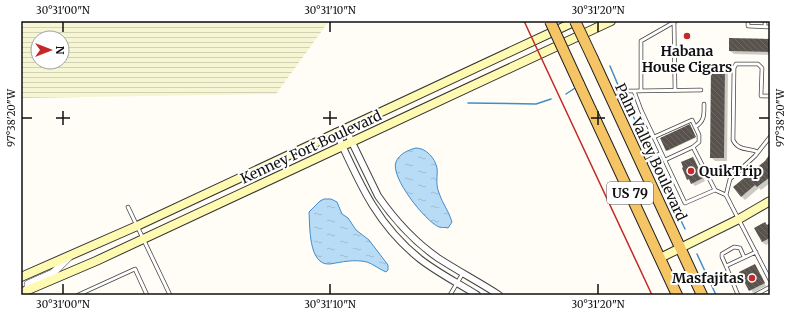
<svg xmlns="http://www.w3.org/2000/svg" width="791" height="316" viewBox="0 0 791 316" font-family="Merriweather,serif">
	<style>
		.farmland { fill: url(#farmland-rules); fill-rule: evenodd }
		.water { fill: url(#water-ripples); stroke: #408dcd }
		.shadow { fill: #0003 }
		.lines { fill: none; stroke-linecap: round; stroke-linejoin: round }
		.stream { stroke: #408dcd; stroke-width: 1.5 }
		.building { fill: url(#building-back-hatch) }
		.service-casing { stroke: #444; stroke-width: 4.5 }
		.minor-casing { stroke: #444; stroke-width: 8 }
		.tertiary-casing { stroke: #444; stroke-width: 8 }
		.secondary-casing { stroke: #333; stroke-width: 10 }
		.trunk-casing { stroke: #222; stroke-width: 12 }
		.service { stroke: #fff; stroke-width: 3 }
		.minor { stroke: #fff; stroke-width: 6 }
		.tertiary { stroke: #fff; stroke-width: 7 }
		.secondary { stroke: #fefab1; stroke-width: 8 }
		.trunk { stroke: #f5c465; stroke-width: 10 }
		.rail { stroke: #c22928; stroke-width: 1.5 }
		.trunk-bridge-casing { stroke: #222; stroke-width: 12; stroke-linecap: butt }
		.trunk-bridge { stroke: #f5c465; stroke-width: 10 }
		.ticks { fill: none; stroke: #111; stroke-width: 1.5 }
		.poi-dot { fill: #c22928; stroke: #fff; stroke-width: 1.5 }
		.labels { text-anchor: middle; stroke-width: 4; stroke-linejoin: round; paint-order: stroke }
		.shield { fill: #fff; stroke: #585858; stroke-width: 1 }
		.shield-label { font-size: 13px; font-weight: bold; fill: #111 }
		.poi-label { font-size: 14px; font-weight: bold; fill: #111; stroke: #fff }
		.street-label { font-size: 14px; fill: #111; stroke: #fff }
		.neatline { fill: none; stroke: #111; stroke-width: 1.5 }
		.ticks-label { font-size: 10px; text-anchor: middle; fill: #111 }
	</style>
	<defs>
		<pattern id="farmland-rules" width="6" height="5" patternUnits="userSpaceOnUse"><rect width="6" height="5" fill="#f6f5d4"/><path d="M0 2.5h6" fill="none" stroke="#d2d1b5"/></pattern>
		<pattern id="water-ripples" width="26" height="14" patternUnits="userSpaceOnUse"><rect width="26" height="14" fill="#b9dcf6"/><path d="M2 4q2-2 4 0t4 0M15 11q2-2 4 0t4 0" fill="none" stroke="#9ebcd2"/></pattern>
		<pattern id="building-back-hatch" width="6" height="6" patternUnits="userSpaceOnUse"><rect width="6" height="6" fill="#5a534d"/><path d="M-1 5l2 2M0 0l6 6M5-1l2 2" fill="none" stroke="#6d6762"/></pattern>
	</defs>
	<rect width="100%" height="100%" fill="#fffdf5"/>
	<path class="farmland" d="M21 21H329L276 94 21 98ZM38 38H62V62H38Z"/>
	<path class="water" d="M416 148C426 148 435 158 437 168 438 176 435 183 439 193 442 203 449 211 452 222L448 228C445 227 442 228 439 227 425 221 390 177 396 162 399 154 408 150 416 148Z
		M324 199H331L337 202 342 214 348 218 356 230 369 240 388 265V270L386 272C379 269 373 264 367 262 354 259 342 262 330 264 308 266 310 225 309 212L320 201Z"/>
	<path class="shadow" d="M770 39V55L734 54 730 51Z
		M724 66 728 70 727 161H715L711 157Z
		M690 126 695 138 668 151 667 150Z
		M693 158 695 160 705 181 695 186 688 179Z
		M770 169V183L761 190 759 188 745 200 741 196Z
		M770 225V243L766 245 762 242 755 229Z
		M757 268 766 286 753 293 741 272Z"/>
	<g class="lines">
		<path class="stream" d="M610 66 618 85
			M566 94 575 88
			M468 103 536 104 551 99
			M627 103 648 148
			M656 168 685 229
			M697 254 716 295"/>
	</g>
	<path class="building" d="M729 38 770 39V52L729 51Z
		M711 65H725L724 158H710Z
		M690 124 696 137 666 151 660 138Z
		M770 154V177L757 187 755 185 741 197 733 187 765 161Z
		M693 157 703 178 691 184 689 179 687 180 682 168 683 167 681 162Z
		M765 222 767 225 770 223V238L762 242 754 228Z
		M755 264 765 283 749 291 739 272Z"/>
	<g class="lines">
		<g class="service-casing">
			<path id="service" d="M748 21V26L770 27
				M674 22 675 90
				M765 27V21
				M634 91 701 90
				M641 91V41L676 21
				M613 100 625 91H634L641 110 685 203 715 190 726 195
				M695 127C705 121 704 114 704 104
				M654 137 692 120 699 135V142L693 147
				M770 137 755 156 730 179 726 195 770 280
				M758 152C749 148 738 151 733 140L734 68 736 64H758L762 68 761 96H770
				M665 160 693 147 715 190
				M643 163 661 153
				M128 207 170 295
				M726 266 722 257V254L734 247 740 248 744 257
				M78 295 135 269 147 295
				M450 295 463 273
				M738 295 726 266 756 252
				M755 295 770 287"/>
		</g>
		<g class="minor-casing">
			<path id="minor" d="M345 128 378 196C394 219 415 242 438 258 458 271 479 282 499 295
				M336 132C359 182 376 224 420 259 438 273 458 283 477 295"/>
		</g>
		<g class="tertiary-casing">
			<path id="tertiary" d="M28 290V284L53 273 69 257"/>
		</g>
		<g class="secondary-casing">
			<path id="secondary" d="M660 258 739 219 770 201
				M21 277 137 226 576 21
				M21 292 28 290 96 261 611 21"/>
		</g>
		<g class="trunk-casing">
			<path id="trunk" d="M593 59 702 295
				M579 84 677 295"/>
		</g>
		<use href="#service" class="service"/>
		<use href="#minor" class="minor"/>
		<use href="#tertiary" class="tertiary"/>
		<use href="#secondary" class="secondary"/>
		<use href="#trunk" class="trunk"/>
		<path class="rail" d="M524 21 652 295"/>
		<g class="trunk-bridge-casing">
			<path id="trunk-bridge" d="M550 21 579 84
				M575 21 593 59"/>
		</g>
		<use href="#trunk-bridge" class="trunk-bridge"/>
	</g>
	<path class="ticks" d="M63 22V32M330 22V32M598 22V32M63 111V125M330 111V125M598 111V125M22 118H32M56 118H70M323 118H337M591 118H605M759 118H769M63 284V294M330 284V294M598 284V294"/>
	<g class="poi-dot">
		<circle cx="687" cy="36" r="4"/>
		<circle cx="691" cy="171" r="4"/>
		<circle cx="752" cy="278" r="4"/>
	</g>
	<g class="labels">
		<rect class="shield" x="607" y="182" width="46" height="22" rx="3"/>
		<g class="shield-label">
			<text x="630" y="198">US 79</text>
		</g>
		<g class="poi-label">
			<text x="687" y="56">Habana<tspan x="687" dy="16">House Cigars</tspan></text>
			<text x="699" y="176" text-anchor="start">QuikTrip</text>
			<text x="744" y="283" text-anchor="end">Masfajitas</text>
		</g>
		<g class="street-label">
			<text transform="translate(311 147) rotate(-25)" y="5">Kenney Fort Boulevard</text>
			<text transform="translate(651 152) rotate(65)" y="5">Palm Valley Boulevard</text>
		</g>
	</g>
	<rect width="791" height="316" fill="none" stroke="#ffffff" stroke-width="44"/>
	<g transform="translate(50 50) rotate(90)"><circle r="19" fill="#ffffff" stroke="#a0a0a0"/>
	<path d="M0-3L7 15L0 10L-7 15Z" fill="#c22928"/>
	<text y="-6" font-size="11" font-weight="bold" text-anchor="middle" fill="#111111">N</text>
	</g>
	<rect x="22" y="22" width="747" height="272" class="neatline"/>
	<g class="ticks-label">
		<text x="63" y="14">30°31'00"N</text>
		<text x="330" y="14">30°31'10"N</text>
		<text x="598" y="14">30°31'20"N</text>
		<text transform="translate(780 118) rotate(-90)" y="4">97°38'20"W</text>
		<text transform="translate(11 118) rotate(-90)" y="4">97°38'20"W</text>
		<text x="63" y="308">30°31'00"N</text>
		<text x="330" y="308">30°31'10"N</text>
		<text x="598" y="308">30°31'20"N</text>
	</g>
</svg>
